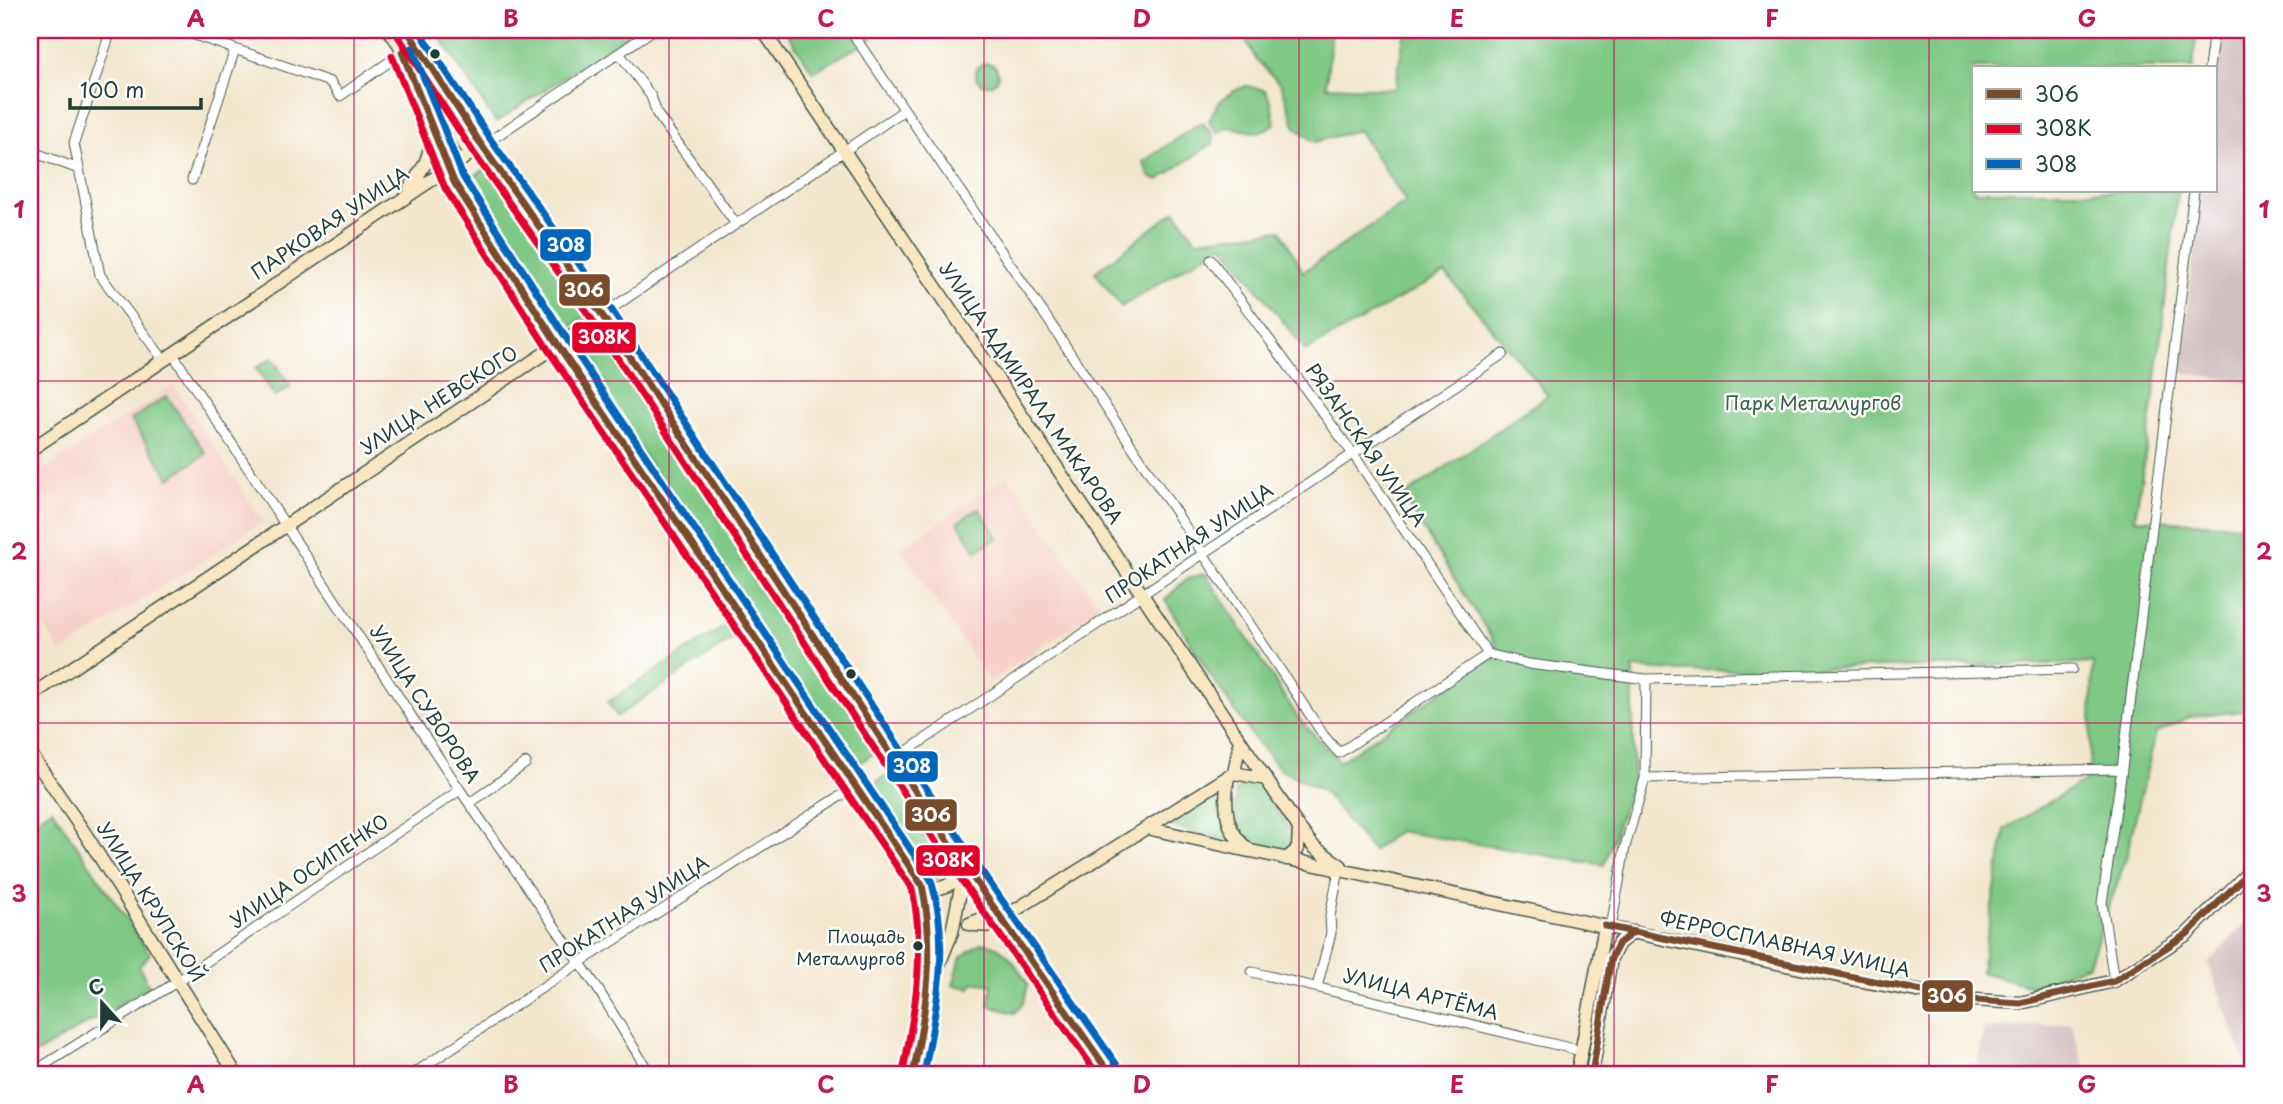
<svg xmlns="http://www.w3.org/2000/svg" width="2283" height="1104" viewBox="0 0 2283 1104" font-family="'Playpen Sans',sans-serif">
	<style>
		.built { fill: #f7d1c8 }
		.industrial { fill: #d2bfc0 }
		.green { fill: #7fc885; stroke: #4f825c; stroke-width: 2 }
		.lines { fill: none; stroke-linecap: round; stroke-linejoin: round }
		.street-casing { stroke: #3f564b; stroke-width: 11 }
		.secondary-casing { stroke: #3f564b; stroke-width: 15 }
		.street { stroke: #fff; stroke-width: 9 }
		.secondary { stroke: #f9e7c3; stroke-width: 12 }
		.bus-1-casing { stroke: #fff; stroke-width: 12 }
		.bus-2-casing { stroke: #fff; stroke-width: 12 }
		.bus-3-casing { stroke: #fff; stroke-width: 12 }
		.bus-1 { stroke: #7a4b2a; stroke-width: 7 }
		.bus-2 { stroke: #e4002b; stroke-width: 7 }
		.bus-3 { stroke: #0065bd; stroke-width: 7 }
		.grid { fill: none; stroke: #c2185b; stroke-width: 2; stroke-opacity: 0.55 }
		.bus-dot { fill: #1f3d34; stroke: #fff; stroke-width: 2.5 }
		.labels { text-anchor: middle; stroke-width: 5; stroke-linejoin: round; paint-order: stroke }
		.bus-label { font-size: 17px; fill: #1f3d34; stroke: #fff; text-anchor: end }
		.street-label { font-size: 19px; fill: #1f3d34; stroke: #fff }
		.park-label { font-size: 19px; fill: #376048; stroke: #fff }
		.line-badge { stroke: #fff; stroke-width: 2.5 }
		.badge-label { font-size: 19px; text-anchor: middle; font-weight: bold; fill: #fff }
		.neatline { fill: none; stroke: #c2185b; stroke-width: 2.5 }
		.grid-label { font-size: 23px; text-anchor: middle; font-weight: bold; fill: #c2185b }
	</style>
	<rect width="100%" height="100%" fill="#fff"/>
	<filter id="ink" filterUnits="userSpaceOnUse"><feTurbulence type="fractalNoise" baseFrequency=".0143" numOctaves="2"/><feDisplacementMap in="SourceGraphic" scale="14" xChannelSelector="R" yChannelSelector="G"/><feConvolveMatrix kernelMatrix="1 2 1 2 8 2 1 2 1" color-interpolation-filters="sRGB"/></filter>
	<filter id="wash" filterUnits="userSpaceOnUse"><feTurbulence type="fractalNoise" baseFrequency=".00686" numOctaves="4" result="noise"/><feDisplacementMap in="SourceGraphic" scale="28" xChannelSelector="R" yChannelSelector="G"/><feGaussianBlur stdDeviation="1.57" result="paint"/><feColorMatrix in="noise" values="0 0 0 0 0 0 0 0 0 0 0 0 0 0 0 0 0 1.4 0 .05"/><feComposite in="paint" operator="in"/></filter>
	<g filter="url(#wash)">
		<rect width="100%" height="100%" fill="#f2e7cd"/>
		<path class="built" d="M174 385 263 521 61 653 30 606V478Z
			M1008 476 1100 607 990 682 900 549Z"/>
		<path class="industrial" d="M2220 30H2253V384L2180 372 2201 191H2215V72Z
			M2253 916V1074H2249L2208 963Z
			M2071 1023 2085 1068 2097 1066 2101 1074H1976L1984 1029Z"/>
		<path class="green" d="M455 30H635L496 122 441 39Z
			M785 30H866L872 39 813 72Z
			M1241 30H1332L1326 86 1395 89 1405 30H2197L2193 68H1973V191H2178L2152 412 2135 519 2253 526V710L2190 717 2156 733 2126 858 2089 964 2035 987 1981 972 2005 829 2089 778 2093 663 1674 671 1633 668V781L1604 865 1398 831 1373 851 1323 791 1280 769 1255 740 1208 672 1165 600 1185 580 1205 573 1299 719 1339 762 1500 651 1403 497 1548 395 1445 273 1306 351 1223 244 1121 307 1095 272 1175 211 1196 240 1281 230 1303 272 1406 202 1358 130 1315 142 1296 128 1281 85 1255 58Z
			M976 74a11 11 0 1 1 22 0a11 11 0 1 1-22 0Z
			M1246 86 1265 90 1271 102 1275 124 1259 133 1228 127 1217 133 1209 121C1217 101 1226 93 1246 86Z
			M1198 124H1204L1214 137 1213 143 1159 180 1151 178 1143 162Z
			M491 165 589 315 562 332 464 183Z
			M598 330 877 751 852 768 572 347Z
			M272 358 291 387 275 397 256 368Z
			M167 396 206 454 170 478 131 420Z
			M979 508 998 538 976 551 958 522Z
			M728 624 737 636 617 716 608 702Z
			M891 772 954 867 929 884 866 789Z
			M1248 780 1259 783 1295 838 1290 848 1282 853C1244 842 1231 833 1236 791Z
			M1221 786 1219 814 1229 841 1167 825Z
			M52 809 150 954 139 967 150 987 30 1057V824Z
			M981 943C1005 943 1016 966 1028 984L1024 1002 1015 1013 989 1006 992 985 973 982 971 988 953 985 961 957Z"/>
	</g>
	<g filter="url(#ink)">
		<g class="lines">
			<g class="street-casing">
				<path id="street" d="M111 30 74 143 100 275 163 359
					M180 30 330 82 340 96 402 53
					M850 30 1051 324 1324 736 1339 753 1488 654 1529 664 1646 679 2072 669
					M415 41 432 30
					M619 53 651 96 657 114 736 224
					M2209 68 2214 30
					M482 146 653 30
					M30 151 79 169
					M192 180 235 49
					M1211 260 1353 454 1488 654
					M602 315 903 111
					M172 353 460 790 596 986 650 1074
					M895 759 1503 354
					M1645 778 2122 769
					M470 803 526 763
					M1611 928 1625 847 1645 778 1646 679
					M1252 972 1582 1051
					M2114 981 2102 903 2122 769 2194 191
					M1317 987 1331 933 1330 916 1339 870
					M30 1074 178 981 460 790
					M413 1074 579 963 856 786"/>
			</g>
			<g class="secondary-casing">
				<path id="secondary" d="M389 30 403 50
					M407 30 482 146 602 315 960 859 1110 1074
					M763 30 1266 779
					M399 44 454 182 558 345 922 885C940 948 925 1012 913 1074
					M415 68 470 153
					M410 188 425 164 435 133
					M30 450 482 146
					M30 696 602 315
					M30 753 86 835 236 1074
					M1234 773 1240 742
					M1228 776C1224 806 1224 833 1251 851L1852 979 1961 999 2020 1003 2114 981 2187 934 2253 868
					M1147 828 1249 851
					M1299 828 1314 847 1341 866
					M922 885C941 892 951 887 963 870
					M969 924 999 912 1014 911 1234 773 1266 779 1299 828 1298 849 1286 859
					M973 925 995 926 1015 938
					M933 980 952 932 965 867
					M1577 1074 1605 926
					M1592 1074 1611 958 1619 943 1634 932"/>
			</g>
			<use href="#street" class="street"/>
			<use href="#secondary" class="secondary"/>
			<g class="bus-1-casing">
				<path id="bus-1" d="M407 30 482 146 602 315 960 859 1110 1074
					M402 52 454 182 558 345 922 885C936 949 926 1010 913 1074
					M1605 926 1961 999 2020 1003 2114 981 2187 934 2253 868
					M1592 1074 1611 958 1619 943 1634 932"/>
			</g>
			<g class="bus-2-casing">
				<path id="bus-2" d="M398 36 473 152 593 321 951 865 1097 1074
					M392 56 445 188 549 351 912 889C926 951 915 1011 903 1072"/>
			</g>
			<g class="bus-3-casing">
				<path id="bus-3" d="M419 30 491 140 611 309 969 853 1119 1068
					M412 48 463 177 567 339 931 880C951 944 936 1011 924 1074"/>
			</g>
			<use href="#bus-1" class="bus-1"/>
			<use href="#bus-2" class="bus-2"/>
			<use href="#bus-3" class="bus-3"/>
		</g>
	</g>
	<path class="grid" d="M354 30V1074M669 30V1074M984 30V1074M1299 30V1074M1614 30V1074M1929 30V1074M30 381H2253M30 723H2253"/>
	<g class="bus-dot">
		<circle cx="435" cy="54" r="6"/>
		<circle cx="851" cy="674" r="6"/>
		<circle cx="918" cy="946" r="6"/>
	</g>
	<g class="labels">
		<g class="bus-label">
			<text x="905" y="943">Площадь<tspan x="905" dy="22">Металлургов</tspan></text>
		</g>
		<g class="street-label">
			<text transform="translate(330 223) rotate(-34)" y="7">ПАРКОВАЯ УЛИЦА</text>
			<text transform="translate(1031 393) rotate(56)" y="7">УЛИЦА АДМИРАЛА МАКАРОВА</text>
			<text transform="translate(439 400) rotate(-33)" y="7">УЛИЦА НЕВСКОГО</text>
			<text transform="translate(1366 445) rotate(55)" y="7">РЯЗАНСКАЯ УЛИЦА</text>
			<text transform="translate(1189 543) rotate(-34)" y="7">ПРОКАТНАЯ УЛИЦА</text>
			<text transform="translate(425 704) rotate(57)" y="7">УЛИЦА СУВОРОВА</text>
			<text transform="translate(309 871) rotate(-34)" y="7">УЛИЦА ОСИПЕНКО</text>
			<text transform="translate(151 902) rotate(58)" y="7">УЛИЦА КРУПСКОЙ</text>
			<text transform="translate(624 914) rotate(-33)" y="7">ПРОКАТНАЯ УЛИЦА</text>
			<text transform="translate(1785 944) rotate(12)" y="7">ФЕРРОСПЛАВНАЯ УЛИЦА</text>
			<text transform="translate(1421 994) rotate(14)" y="7">УЛИЦА АРТЁМА</text>
		</g>
		<g class="park-label">
			<text x="1813" y="410">Парк Металлургов</text>
		</g>
	</g>
	<g class="line-badge">
		<rect x="539" y="228" width="53" height="34" rx="7" fill="#0065bd"/>
		<rect x="558" y="273" width="53" height="34" rx="7" fill="#7a4b2a"/>
		<rect x="571" y="321" width="66" height="33" rx="7" fill="#e4002b"/>
		<rect x="886" y="750" width="53" height="33" rx="7" fill="#0065bd"/>
		<rect x="904" y="798" width="54" height="34" rx="7" fill="#7a4b2a"/>
		<rect x="915" y="844" width="66" height="33" rx="7" fill="#e4002b"/>
		<rect x="1921" y="979" width="53" height="34" rx="7" fill="#7a4b2a"/>
	</g>
	<g class="badge-label">
		<text x="566" y="252">308</text>
		<text x="584" y="297">306</text>
		<text x="604" y="344">308К</text>
		<text x="912" y="773">308</text>
		<text x="931" y="822">306</text>
		<text x="948" y="867">308К</text>
		<text x="1947" y="1003">306</text>
	</g>
	<rect width="2283" height="1104" fill="none" stroke="#fff" stroke-width="77"/>
	<rect x="1972" y="66" width="245" height="126" fill="#ffffff" stroke="#a5b1ae" stroke-width="2"/>
	<rect x="1986" y="89" width="35" height="10" fill="#7a4b2a" stroke="#a5b1ae" stroke-width="2"/>
	<text x="2035" y="102" font-size="21" fill="#1f3d34">306</text>
	<rect x="1986" y="124" width="35" height="10" fill="#e4002b" stroke="#a5b1ae" stroke-width="2"/>
	<text x="2035" y="136" font-size="21" fill="#1f3d34">308К</text>
	<rect x="1986" y="159" width="35" height="10" fill="#0065bd" stroke="#a5b1ae" stroke-width="2"/>
	<text x="2035" y="172" font-size="21" fill="#1f3d34">308</text>
	<g transform="translate(102 1003) rotate(339)" stroke="#ffffff" stroke-width="5" paint-order="stroke">
	<path d="M0-5L12 26L0 18L-12 26Z" fill="#1f3d34"/>
	<text y="-10" font-size="19" font-weight="bold" text-anchor="middle" fill="#1f3d34">С</text>
	</g>
	<path d="M70 98v10h131v-10" fill="none" stroke="#1f3d34" stroke-width="3.5"/>
	<text x="80" y="98" font-size="21" fill="#1f3d34" stroke="#ffffff" stroke-width="5" paint-order="stroke">100 m</text>
	<rect x="38" y="38" width="2206" height="1028" class="neatline"/>
	<g class="grid-label">
		<text x="196" y="27">A</text>
		<text x="511" y="27">B</text>
		<text x="826" y="27">C</text>
		<text x="1142" y="27">D</text>
		<text x="1457" y="27">E</text>
		<text x="1772" y="27">F</text>
		<text x="2087" y="27">G</text>
		<text x="19" y="218">1</text>
		<text x="2264" y="218">1</text>
		<text x="19" y="560">2</text>
		<text x="2264" y="560">2</text>
		<text x="19" y="902">3</text>
		<text x="2264" y="902">3</text>
		<text x="196" y="1093">A</text>
		<text x="511" y="1093">B</text>
		<text x="826" y="1093">C</text>
		<text x="1142" y="1093">D</text>
		<text x="1457" y="1093">E</text>
		<text x="1772" y="1093">F</text>
		<text x="2087" y="1093">G</text>
	</g>
</svg>
